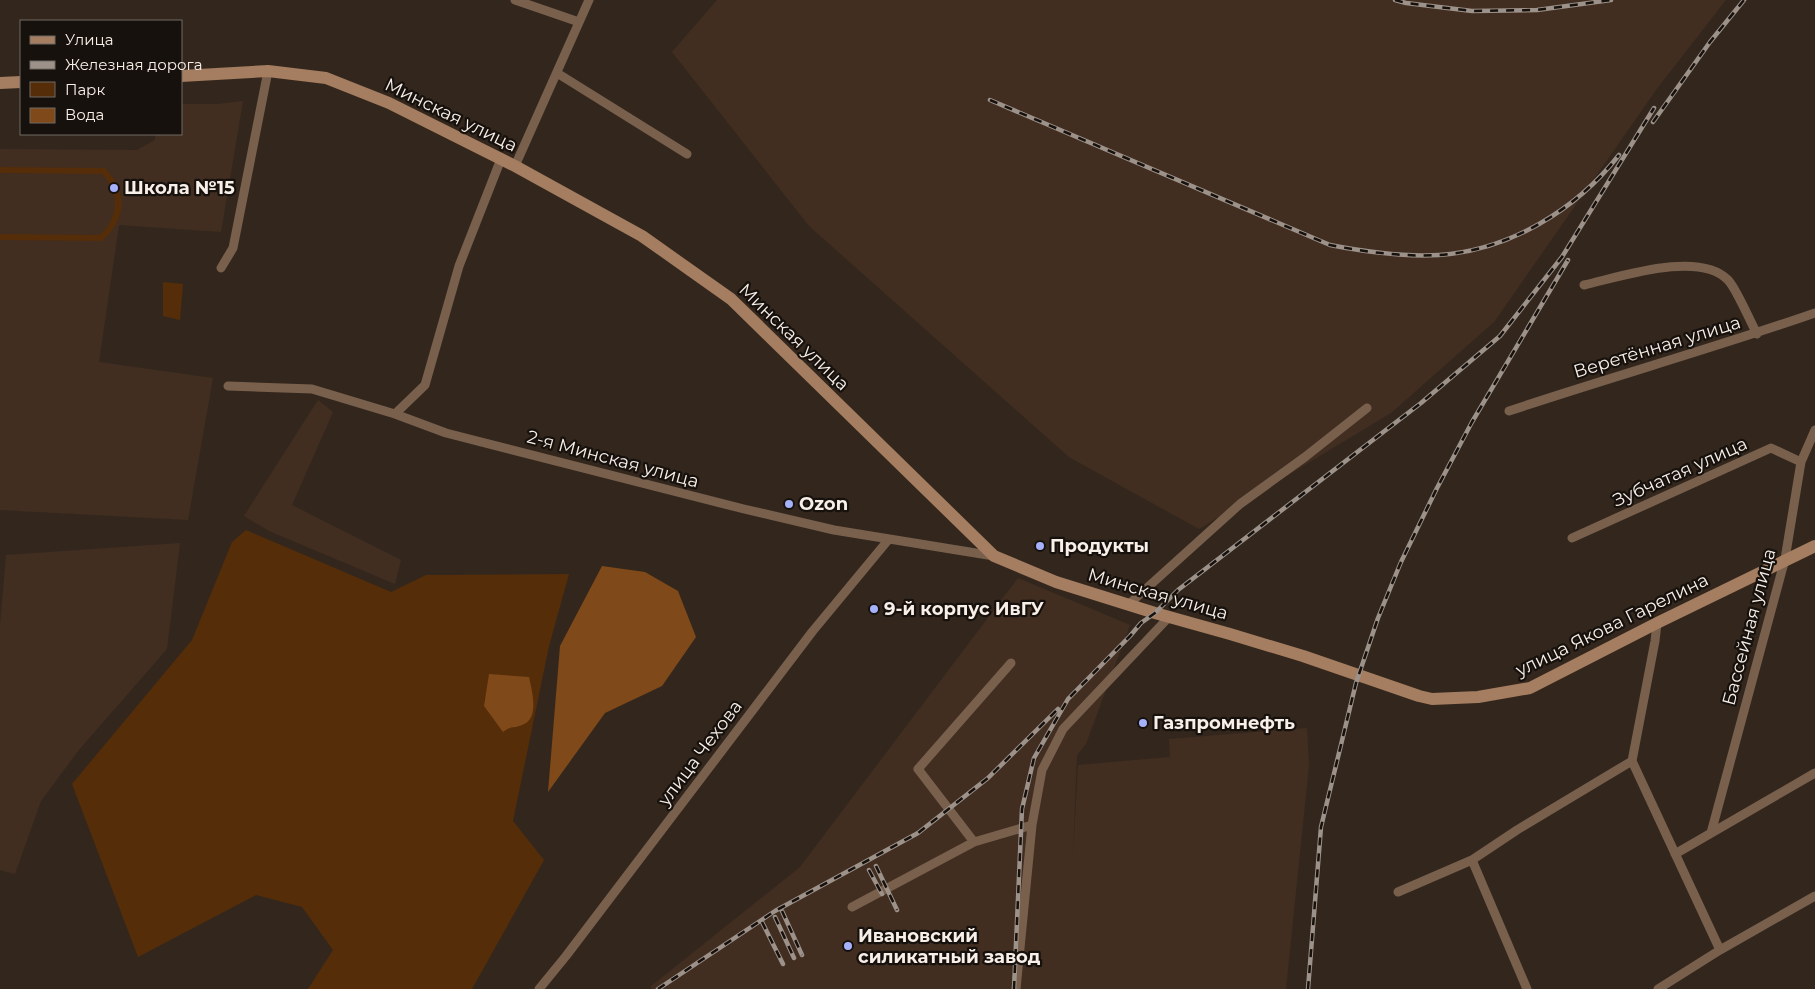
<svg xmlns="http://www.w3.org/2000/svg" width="1815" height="989" viewBox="0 0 1815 989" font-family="Montserrat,sans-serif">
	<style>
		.built { fill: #412e21 }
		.green { fill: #552d09 }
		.water { fill: #7f4919 }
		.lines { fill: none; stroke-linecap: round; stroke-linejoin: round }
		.street { stroke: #79604d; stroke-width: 9 }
		.secondary { stroke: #a57d60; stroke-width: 12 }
		.rail-casing { stroke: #9d928a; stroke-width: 4.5 }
		.rail { stroke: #17110d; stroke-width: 2.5; stroke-dasharray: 8; stroke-linecap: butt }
		.poi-dot { fill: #a6b1fc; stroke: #17110d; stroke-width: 2 }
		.labels { text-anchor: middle; stroke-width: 4.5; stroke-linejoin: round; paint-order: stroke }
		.street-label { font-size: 18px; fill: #f8efe8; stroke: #17110d }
		.poi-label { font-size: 18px; font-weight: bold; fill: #f8efe8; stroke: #17110d; text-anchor: start }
	</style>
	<rect width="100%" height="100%" fill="#33271d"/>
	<path class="built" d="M717 0H1726L1656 90 1494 322 1391 413 1199 529 1069 457 809 226 672 52Z
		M243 101 221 232 119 225 99 362 213 378 188 520 0 510V149L137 150 155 140V134H181V104H217Z
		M318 400 333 412 292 505 401 560 395 584 269 531 244 516Z
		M180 543 167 649 78 751 41 801 15 874 0 870V626L6 555Z
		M1018 578 1130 625 1086 744 1077 755 1073 856 1078 765 1170 757 1169 739 1307 728 1309 765 1286 989H652L650 987 800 867Z"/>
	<path class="green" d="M0 167 105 168C128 192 127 219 102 241L0 240V234L100 235C119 218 120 192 102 174L0 173Z
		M163 282 183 284 180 320 163 316Z
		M246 530 391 592 426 575 569 574 549 646 513 821 544 860 472 989H308L333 950 302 907 256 895 138 957 72 784 192 640 232 542Z"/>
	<path class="water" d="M602 566 645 572 678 591 696 637 662 686 605 713 548 792 560 646Z
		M489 674 529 677C532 691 540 719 522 725 513 729 512 725 503 732L484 706Z"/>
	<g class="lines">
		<path class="street" d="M515 0 579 22
			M557 73 687 154
			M515 166 589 0
			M221 268 233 248 268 71
			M1584 285C1620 277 1699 250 1728 280 1736 288 1750 321 1757 334
			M228 386 312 389 395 414 446 433 744 509 834 530 994 556
			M1509 411C1611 377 1714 348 1815 313
			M395 414 425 385 459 266 501 159
			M1572 538 1771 448 1801 462
			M1128 605 1240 504 1305 457 1367 408
			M1657 623 1655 641 1632 761 1720 950
			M1011 663 918 769 974 842 1032 825
			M1711 833 1785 559 1801 462 1815 430
			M1675 854 1815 773
			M1472 860 1527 989
			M1398 892 1472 860 1517 830 1632 761
			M852 907 974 842
			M539 989 566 956 812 632 889 539
			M1016 989 1032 825 1042 770 1063 729 1169 617
			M1658 989 1720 950 1815 896"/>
		<path class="secondary" d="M181 76 268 71 326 78 389 103 515 166 642 236 731 299 994 556 1056 582 1155 613 1230 634 1303 656 1419 696 1432 699 1478 697 1530 688 1657 623 1815 546
			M0 83 21 82"/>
		<g class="rail-casing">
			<path id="rail" d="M1395 0 1406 3 1472 11 1537 10 1611 0
				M990 100 1330 245C1366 252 1402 257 1439 255 1510 250 1576 210 1619 155
				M1653 122 1710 42 1744 0
				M876 866 897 910
				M869 870 882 894
				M782 911 802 955
				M775 917 794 958
				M762 922 783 964
				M658 989 775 911 918 833 988 778 1058 709
				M1014 989 1022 809 1034 758 1068 699 1130 636 1141 623 1155 613 1178 590 1421 403 1500 336 1562 257 1654 108
				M1308 989 1321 827 1356 683 1378 618 1401 562 1437 488 1472 422 1568 260"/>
		</g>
		<use href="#rail" class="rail"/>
	</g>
	<g class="poi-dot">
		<circle cx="114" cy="188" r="5"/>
		<circle cx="789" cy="504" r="5"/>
		<circle cx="1040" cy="546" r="5"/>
		<circle cx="874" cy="609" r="5"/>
		<circle cx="1143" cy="723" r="5"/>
		<circle cx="848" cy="946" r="5"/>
	</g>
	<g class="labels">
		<g class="street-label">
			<text transform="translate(451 115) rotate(26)" y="6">Минская улица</text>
			<text transform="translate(794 337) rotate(44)" y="6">Минская улица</text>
			<text transform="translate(1657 347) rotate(-17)" y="6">Веретённая улица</text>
			<text transform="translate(613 459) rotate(15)" y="6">2-я Минская улица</text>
			<text transform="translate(1680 472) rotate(-24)" y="6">Зубчатая улица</text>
			<text transform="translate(1158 594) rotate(16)" y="6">Минская улица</text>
			<text transform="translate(1612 625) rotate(-26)" y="6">улица Якова Гарелина</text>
			<text transform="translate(1749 627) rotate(-75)" y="6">Бассейная улица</text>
			<text transform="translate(700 753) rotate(-53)" y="6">улица Чехова</text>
		</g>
		<g class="poi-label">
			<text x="124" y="194">Школа №15</text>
			<text x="799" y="510">Ozon</text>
			<text x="1050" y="552">Продукты</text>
			<text x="884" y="615">9-й корпус ИвГУ</text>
			<text x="1153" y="729">Газпромнефть</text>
			<text x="858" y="942">Ивановский<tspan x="858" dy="21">силикатный завод</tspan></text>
		</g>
	</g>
	<rect x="20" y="20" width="162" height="115" fill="#17110d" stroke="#716a65"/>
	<rect x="30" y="36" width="25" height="8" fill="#a57d60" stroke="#716a65"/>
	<text x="65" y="45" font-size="15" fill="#f8efe8">Улица</text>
	<rect x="30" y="61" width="25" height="8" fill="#9d928a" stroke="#716a65"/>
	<text x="65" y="70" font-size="15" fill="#f8efe8">Железная дорога</text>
	<rect x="30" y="82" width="25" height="15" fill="#552d09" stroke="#716a65"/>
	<text x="65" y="95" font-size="15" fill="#f8efe8">Парк</text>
	<rect x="30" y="108" width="25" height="15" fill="#7f4919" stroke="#716a65"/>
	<text x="65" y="120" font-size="15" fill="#f8efe8">Вода</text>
</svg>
